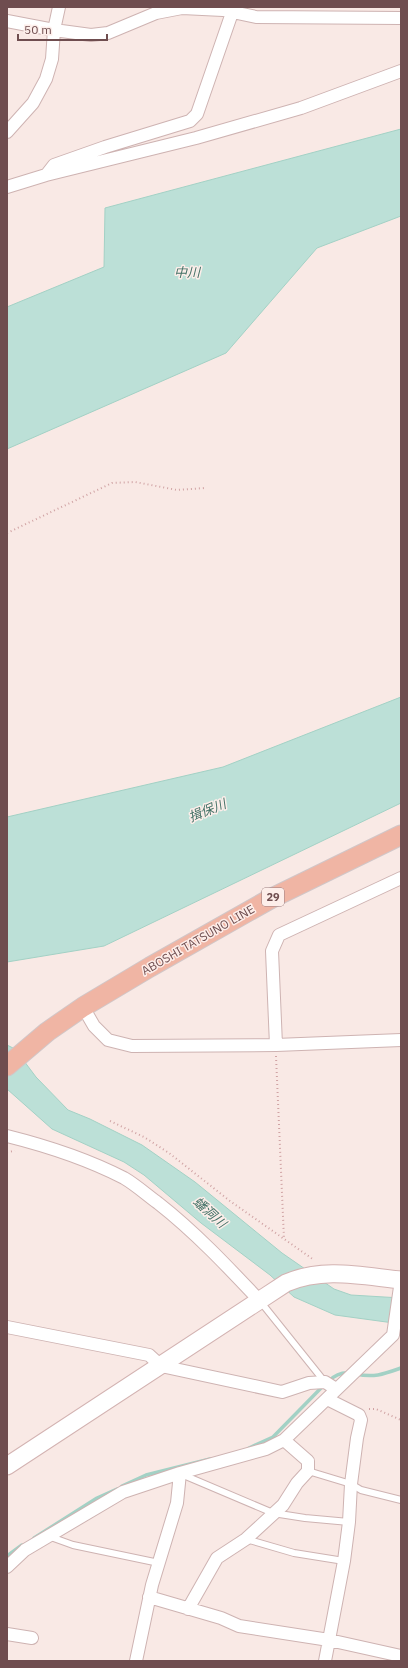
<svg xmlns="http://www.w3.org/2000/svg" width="408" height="1668" viewBox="0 0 408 1668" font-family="'IBM Plex Sans','Noto Sans JP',sans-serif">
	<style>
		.water { fill: #bce0d7; stroke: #a3d1c5 }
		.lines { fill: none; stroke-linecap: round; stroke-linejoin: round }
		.stream { stroke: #a3d1c5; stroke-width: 3.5 }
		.lane-casing { stroke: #ceb3b2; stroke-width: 8 }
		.street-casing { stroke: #ceb3b2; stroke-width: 14 }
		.secondary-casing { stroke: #d3b3b2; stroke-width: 19 }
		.primary-casing { stroke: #d1c6c7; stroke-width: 21 }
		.path { stroke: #d0a3a4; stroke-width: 2; stroke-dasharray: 1 3; stroke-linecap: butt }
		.lane { stroke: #fff; stroke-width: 6 }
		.street { stroke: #fff; stroke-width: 12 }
		.secondary { stroke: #fff; stroke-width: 17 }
		.primary { stroke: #f0b5a4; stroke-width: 19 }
		.labels { text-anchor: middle; stroke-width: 3; stroke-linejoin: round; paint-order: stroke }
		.shield { fill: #fdeeea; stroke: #9a7d7e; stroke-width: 1 }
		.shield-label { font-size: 11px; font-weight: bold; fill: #6f4d4f }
		.street-label { font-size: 12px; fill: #6f4d4f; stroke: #fdeeea }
		.water-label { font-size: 13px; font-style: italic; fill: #437267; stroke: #fdeeea }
	</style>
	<rect width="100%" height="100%" fill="#f9e9e5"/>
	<path class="water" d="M401 129V216L317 248 226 353 7 449V307L104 267 105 208Z
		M401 697V803L104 946 7 962V817L223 767Z
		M7 1045 15 1049 36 1077 68 1110 90 1119 142 1145 195 1182 282 1253 334 1289 351 1295 401 1298V1324L335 1315 294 1297 270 1275 201 1223 144 1175 124 1162 52 1129 7 1089Z"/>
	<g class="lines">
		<path class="stream" d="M356 1374C374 1378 384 1374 401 1368
			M329 1381C335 1375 341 1372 350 1373
			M249 1448 273 1437 324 1385
			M122 1486 146 1475 210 1459
			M34 1538 97 1498 117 1489
			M7 1556 22 1545"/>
		<g class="lane-casing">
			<path id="lane" d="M260 1301 324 1381
				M308 1471 351 1484 361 1490 401 1500
				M181 1474 273 1513 305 1518 349 1522
				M48 1536 73 1545 159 1563
				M246 1539 294 1553 344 1561"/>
		</g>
		<g class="street-casing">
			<path id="street" d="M7 21 54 30 91 35 108 33 156 13 182 8 223 10 256 17 401 18
				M7 132 33 103 46 79 52 59 54 30 59 7
				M47 174 54 165 105 147 190 121 197 114 234 7
				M7 187 46 175 196 138 301 108 401 71
				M83 1007 94 1026 108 1040 132 1046 276 1045 401 1040
				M276 1045 272 951 279 935 401 878
				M7 1136C47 1146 87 1159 124 1178 136 1185 147 1195 158 1203 195 1232 227 1266 259 1300
				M7 1327 149 1355 161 1366 282 1392 309 1383 325 1382 336 1389
				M7 1567 25 1550 123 1492 180 1473 266 1449 284 1440 393 1335 401 1280
				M149 1597 221 1618 239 1626 329 1640 401 1656
				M188 1609 217 1558 246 1539 283 1505 297 1483 308 1471V1461L284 1440
				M7 1634 32 1638
				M136 1661 152 1585 177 1503 180 1473
				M325 1661 344 1561 349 1522 351 1484 357 1438 361 1420 359 1415 327 1399"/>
		</g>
		<g class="secondary-casing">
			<path id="secondary" d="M7 1466 286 1283C324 1267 361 1276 401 1280"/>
		</g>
		<g class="primary-casing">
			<path id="primary" d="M7 1066 47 1032 83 1007 150 967 272 898 401 835"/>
		</g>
		<path class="path" d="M7 533 112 483 135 482 177 490 205 488
			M276 1056 284 1239
			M110 1121 144 1137 169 1153 230 1201 314 1260
			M7 1152 15 1151
			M369 1409H376L401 1420"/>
		<use href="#lane" class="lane"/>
		<use href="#street" class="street"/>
		<use href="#secondary" class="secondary"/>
		<use href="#primary" class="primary"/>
	</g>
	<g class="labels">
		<rect class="shield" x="262" y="888" width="22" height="18" rx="3"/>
		<g class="shield-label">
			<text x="273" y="901">29</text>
		</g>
		<g class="street-label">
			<text transform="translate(198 940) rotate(-30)" y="4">ABOSHI TATSUNO LINE</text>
		</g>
		<g class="water-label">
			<text x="187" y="277">中川</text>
			<text transform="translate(207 810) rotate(-22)" y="5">揖保川</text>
			<text transform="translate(210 1212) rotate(42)" y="5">蟠洞川</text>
		</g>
	</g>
	<rect width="408" height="1668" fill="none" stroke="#6f4d4f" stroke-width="16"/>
	<path d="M18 34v6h89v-6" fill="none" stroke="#6f4d4f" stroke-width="2"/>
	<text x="24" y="34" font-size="12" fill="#6f4d4f" stroke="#fdeeea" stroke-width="3" paint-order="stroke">50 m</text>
</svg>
